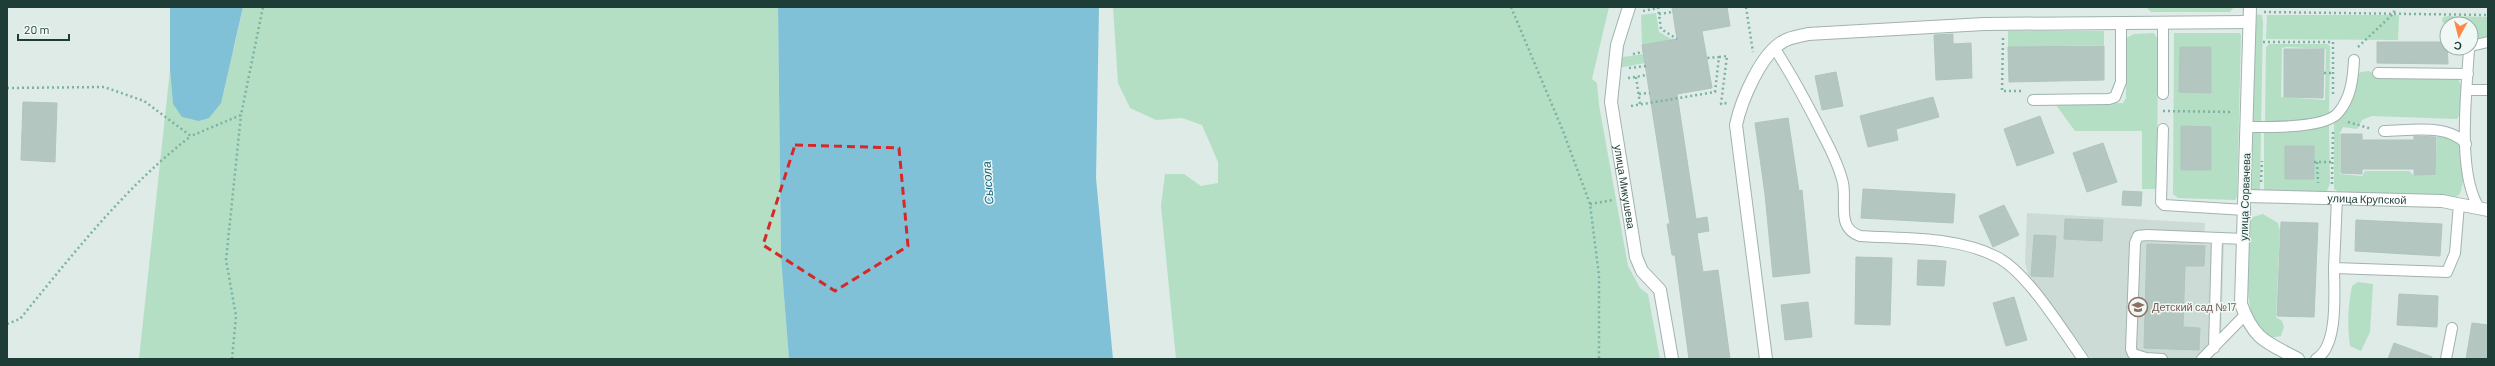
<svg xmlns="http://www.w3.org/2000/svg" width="2495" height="366" viewBox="0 0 2495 366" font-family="Barlow,sans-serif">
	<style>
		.built { fill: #ccdbd6 }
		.green { fill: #b4dfc4; fill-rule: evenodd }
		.water { fill: #80c1d7 }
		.building { fill: #b3c6c0; stroke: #b0c5bf }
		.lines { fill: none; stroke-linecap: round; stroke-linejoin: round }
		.lane-casing { stroke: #a1b3af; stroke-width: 12 }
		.street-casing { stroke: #a1b3af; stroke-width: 14 }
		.path { stroke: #7bb2a6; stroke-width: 2.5; stroke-dasharray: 2 3; stroke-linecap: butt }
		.lane { stroke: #fff; stroke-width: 10 }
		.street { stroke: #fff; stroke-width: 12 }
		.marked { fill: none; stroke: #d62828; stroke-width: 3; stroke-dasharray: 8 5; stroke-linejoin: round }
		.labels { text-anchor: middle; stroke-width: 3; stroke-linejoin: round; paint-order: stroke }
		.street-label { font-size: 11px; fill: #1e3d37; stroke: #eff8f4 }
		.education-label { font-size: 11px; fill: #785e54; stroke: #eff8f4; text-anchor: start }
		.water-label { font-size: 12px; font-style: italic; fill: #13617e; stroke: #eff8f4 }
	</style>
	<rect width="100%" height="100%" fill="#deebe7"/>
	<path class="built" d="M2027 213 2205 223 2204 244 2224 245 2221 332 2207 359H2091L2028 274 2025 262Z"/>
	<path class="green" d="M243 7H778L781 258 789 359H139L170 70 173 104 234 48Z
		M1113 7H1609L1592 79 1597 83 1599 105 1628 266 1640 288 1648 294 1660 359H1176L1161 206 1165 174H1184L1201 186 1218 183V162L1202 125 1182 118 1156 120 1130 108 1118 83Z
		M2146 7H2234L2230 12H2151Z
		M1656 13 1659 32 1673 40 1642 45 1641 15Z
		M2254 14 2262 15 2263 22 2261 124 2251 123Z
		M2267 15H2399L2398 40 2266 39Z
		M2448 16 2488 17V37L2471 40V24H2447V27L2442 21 2443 17Z
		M1626 30 1623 57 1644 54 1645 63 1618 68Z
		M2008 31H2104V45L2008 47Z
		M2154 33 2158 40 2157 189H2142V131H2075L2056 105 2123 103 2126 98V38L2134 34Z
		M2174 33H2240L2241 35 2237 197 2235 200 2178 198 2173 194Z
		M2269 44H2327L2330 46 2329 115 2325 118 2291 123 2267 124 2265 122 2266 47ZM2286 47 2326 49 2325 100 2281 97 2282 48Z
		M2369 71 2375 75 2457 78C2465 88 2465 109 2457 119L2372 116 2362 120 2357 129 2343 127 2340 133V174L2362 176 2365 171H2409L2413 175 2435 176 2437 137 2445 135 2460 144 2464 178 2460 194 2456 197 2342 194 2334 189V121H2337L2353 97 2357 75 2361 72Z
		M2329 123 2330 183 2326 194 2264 191V131Z
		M2261 130 2260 189 2259 192 2249 191 2250 131Z
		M2263 214 2278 223 2280 231 2276 317 2282 321 2284 327 2281 336C2237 349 2248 246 2249 223L2253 217Z
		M2358 282 2373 284 2370 332 2361 351 2350 346C2347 324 2348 307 2352 286Z"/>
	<path class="water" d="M170 7H243L221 103 209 118 199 121 182 117 173 104 170 70Z
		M778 7H1099L1096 178 1113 359H789L781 258Z"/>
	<path class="building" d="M1672 7H1727L1730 26 1702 31 1712 88 1677 94 1696 219 1707 217 1709 231 1697 233 1703 272 1718 270 1730 359H1689L1675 255H1672L1667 224H1670L1642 45 1677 39Z
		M1953 34V44L1971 43 1972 78 1936 80 1934 35Z
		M2377 42H2447L2448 64 2377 63Z
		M2104 46V80L2009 82 2008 47Z
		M2180 47H2211V93L2179 92Z
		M2284 49H2324L2323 98 2284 97Z
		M1836 72 1843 106 1822 110 1815 76Z
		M1933 97 1939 117 1896 129 1898 140 1868 147 1860 116Z
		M23 102 57 103 55 162 21 160Z
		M2040 116 2054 153 2017 166 2004 129Z
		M1788 118 1799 191 1802 190 1810 273 1773 277 1765 194 1755 123Z
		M2181 126 2211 127V170H2181Z
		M2341 134H2362V140H2414V136L2436 137 2435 175H2414V169H2362V174L2341 173Z
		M2103 143 2117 182 2087 192 2073 153Z
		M2285 146H2314V179H2285Z
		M1863 189 1955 194 1953 223 1861 218Z
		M2123 191 2142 192 2141 206 2122 205Z
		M2004 205 2019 235 1993 247 1979 216Z
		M2065 219 2103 220 2102 241 2064 239Z
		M2356 220 2442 224 2440 256 2355 251Z
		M2281 222 2318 223 2314 317 2277 316Z
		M2034 235 2056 236 2053 277 2031 276Z
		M2147 244 2205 246 2204 266H2185L2183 327 2200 328 2199 350 2144 348Z
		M1856 257 1892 258 1890 325 1855 324Z
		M1918 260 1946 261 1944 286 1917 285Z
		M2399 294 2438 296 2437 327 2397 325Z
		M2014 297 2027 340 2006 346 1993 303Z
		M1808 302 1812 337 1785 340 1781 305Z
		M2472 323 2488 325V359H2466Z
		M2394 343 2432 357V359H2388Z"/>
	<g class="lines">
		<g class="lane-casing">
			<path id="lane" d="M2471 46 2488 42
				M2469 48C2467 90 2456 175 2480 209
				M1775 49C1793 77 1808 105 1823 135 1831 150 1839 166 1843 183 1847 203 1836 228 1860 236 1905 239 1956 236 1997 257 2028 273 2062 330 2083 359
				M2378 73 2468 74
				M2467 90H2488
				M2163 94V22
				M2033 100 2109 99 2115 97 2121 82V23
				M2247 127C2267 127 2324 129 2338 113 2351 98 2353 79 2354 60
				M2163 129 2161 202 2164 205 2245 210
				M2384 131C2409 131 2448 123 2466 144
				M2337 198 2334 268 2447 272 2455 253 2459 204
				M2214 348 2217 238
				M2162 359 2146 358 2133 354 2131 349 2135 243 2138 236 2147 235 2244 239
				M2202 359 2245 315
				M2316 359C2339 346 2334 291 2334 268
				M2446 359 2452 328"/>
		</g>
		<g class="street-casing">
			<g id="street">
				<path id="s1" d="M1629 7 1617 45 1611 102 1636 257 1642 271 1660 290 1672 359"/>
				<path d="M2250 7 2241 304C2254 340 2266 342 2298 359"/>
				<path id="s2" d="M2245 196 2442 201 2488 210"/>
				<path d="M1766 359 1736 125C1741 101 1761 53 1784 41 1791 37 1801 36 1808 34L1984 24 2249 22"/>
			</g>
		</g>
		<path class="path" d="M1511 7 1563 131 1590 204 1599 276V359
			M1658 7 1661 29 1677 39
			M1746 7 1753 52
			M1643 11 1658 8
			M2264 12 2488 15
			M1659 14 1673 12
			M2003 38 2002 91H2023
			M2263 42H2333V94
			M2358 47 2394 13V7
			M1633 54 1643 52
			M1719 57 1727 56 1721 104 1727 103
			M1629 68 1646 66
			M2324 73H2333
			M1636 77 1640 104
			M1628 78 1647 75
			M7 88 104 87 144 101 191 136 241 115 263 7
			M1639 94 1650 93
			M1631 106 1715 92 1719 57 1707 58
			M2163 111 2233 112
			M2348 122 2372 129
			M2314 162H2332
			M2317 162 2318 183
			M2261 182 2262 161
			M2332 184 2333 131
			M1590 204 1613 200
			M7 324 20 319C73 254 125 187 191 136
			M232 359 236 316 226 260 241 115"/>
		<use href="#lane" class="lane"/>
		<use href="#street" class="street"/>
	</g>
	<path class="marked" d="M795 145 899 148 908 246 835 291 763 245Z"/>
	<defs>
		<g id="school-ring" transform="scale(1)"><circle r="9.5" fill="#eff8f4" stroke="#8d6e63" stroke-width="1.5"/><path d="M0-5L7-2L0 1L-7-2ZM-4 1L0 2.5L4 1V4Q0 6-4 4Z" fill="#8d6e63"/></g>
	</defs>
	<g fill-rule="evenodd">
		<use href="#school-ring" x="2138" y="307"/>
	</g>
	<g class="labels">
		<g class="street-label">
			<text dy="4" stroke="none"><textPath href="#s1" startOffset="183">улица Микушева</textPath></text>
			<text transform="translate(2245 197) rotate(-88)" y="4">улица Сорвачева</text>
			<text dy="4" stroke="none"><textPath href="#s2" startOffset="122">улица Крупской</textPath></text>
		</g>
		<g class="education-label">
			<text x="2152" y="311">Детский сад №17</text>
		</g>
		<g class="water-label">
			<text transform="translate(988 183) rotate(-94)" y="4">Сысола</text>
		</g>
	</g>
	<rect width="2495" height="366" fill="none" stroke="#1e3d37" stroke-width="16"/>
	<g transform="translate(2459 36) rotate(187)"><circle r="19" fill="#eff8f4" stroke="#9bada8"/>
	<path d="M0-3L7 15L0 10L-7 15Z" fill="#ff8748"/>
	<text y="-6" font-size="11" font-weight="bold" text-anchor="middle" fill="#1e3d37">С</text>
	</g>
	<path d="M18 34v6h51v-6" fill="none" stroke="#1e3d37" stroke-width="2"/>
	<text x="24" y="34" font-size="12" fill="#1e3d37" stroke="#eff8f4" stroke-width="3" paint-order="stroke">20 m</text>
</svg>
